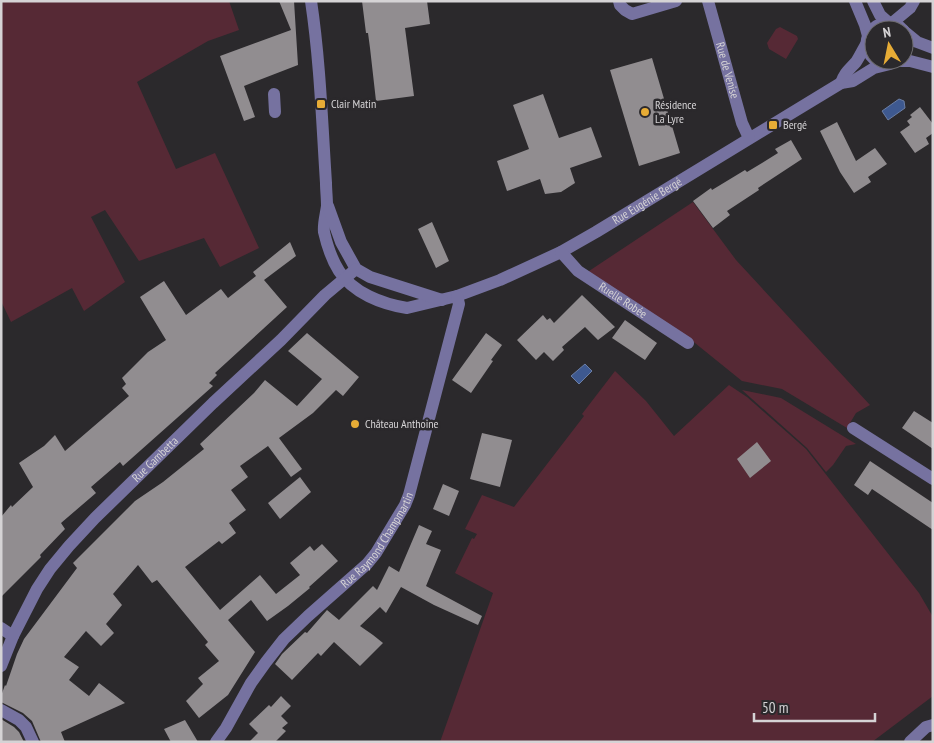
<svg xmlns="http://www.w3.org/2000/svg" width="934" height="743" viewBox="0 0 934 743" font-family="'PT Sans Narrow',sans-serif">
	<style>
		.green { fill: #562935 }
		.water { fill: #3e5990; stroke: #6b7ea5 }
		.building { fill: #918d90 }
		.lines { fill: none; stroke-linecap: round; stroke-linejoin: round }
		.minor { stroke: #7672a0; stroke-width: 12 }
		.poi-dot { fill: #e7ac36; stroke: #2b292c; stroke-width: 2 }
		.labels { text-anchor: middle; stroke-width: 5; stroke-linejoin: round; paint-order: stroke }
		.street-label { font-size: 12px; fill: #d5d3d5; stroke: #2b292c }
		.poi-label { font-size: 12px; fill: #d5d3d5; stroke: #2b292c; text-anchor: start }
	</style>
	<rect width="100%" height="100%" fill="#2b292c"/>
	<path class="green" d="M1 1H229L239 30 208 41 137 82 176 169 215 153 259 248 220 267 204 238 139 261 105 210 91 217 125 282 84 311 72 288 11 322 1 301Z
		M780 27 797 36 798 39 786 59 769 49 767 43 776 29Z
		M693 202 736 260 870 405 856 413 847 428 782 389 742 381 690 339 586 273Z
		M615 371 646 401 674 436 729 385 747 397 806 449 919 593 933 617V696L872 742H440L493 593 455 573 472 538 474 539 477 534 465 529 482 495 514 507 584 416 582 414Z
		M742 390 781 398 856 444 846 446 833 465 826 472 807 448Z"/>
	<path class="water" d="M899 99 904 101 905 108 888 120 882 111Z
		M585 364 592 371 579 384 571 376Z"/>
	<path class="building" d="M279 1H294L298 65 244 86 255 117 244 121 220 56 291 30Z
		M362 1H427L430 24 405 28 414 96 376 101 370 48 368 33H366Z
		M652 58 680 153 639 166 610 70Z
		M543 94 559 138 591 127 602 157 570 168 575 183 561 192 545 194 540 179 507 191 497 161 529 149 513 105Z
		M920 107 933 124V133L926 138 929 144 915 153 900 132 910 125 907 121 912 117 910 115Z
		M837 122 856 161 875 148 887 164 868 177 871 182 854 193 840 172 820 131Z
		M791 140 802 159 758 188 759 190 727 211 730 215 713 228 693 201 711 188 712 190 745 170 747 172 762 163 778 153 775 149Z
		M432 222 449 261 436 268 418 229Z
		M290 242 296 256 264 280 287 307 215 373 217 375 209 383 213 386 123 466 120 462 91 487 96 493 61 523 65 529 40 555 41 557 1 597V517L11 505 12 507 33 487 19 463 44 446 55 435 65 451 129 396 122 388 126 384 122 378 148 352 166 340 140 297 164 281 186 315 221 289 228 298 256 276 253 272Z
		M582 295 615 327 598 340 585 327 562 347 564 350 553 361 544 352 536 360 517 340 543 315 547 320 550 318 554 323Z
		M625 320 657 343 645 360 612 338Z
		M307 333 359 377 343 396 336 390 313 413 279 438 302 469 291 477 268 446 240 466 248 477 231 490 246 510 229 523 236 533 222 544 219 541 185 567 220 610 260 575 276 594 300 575 290 563 310 546 314 551 322 544 338 561 309 587 310 588 288 606 267 621 251 600 228 620 255 652 228 695 199 718 186 701 203 684 198 678 219 661 205 645 208 642 157 580 152 583 138 565 113 594 122 605 106 624 114 633 101 646 86 631 64 657 79 667 69 680 89 696 99 683 125 703 61 732 65 742H41L32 721 23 713 1 702V696L5 685 6 686 17 654 24 639 77 568 73 563 135 501 163 482 204 449 200 444 254 393 265 380 297 406 322 379 288 351Z
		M486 333 502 345 491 360 493 361 471 393 452 380Z
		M914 411 933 423V449L902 428Z
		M482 433 512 440 500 487 470 479Z
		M757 442 771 461 750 478 737 459Z
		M870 461 933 503V530L872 489 868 495 854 485Z
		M300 477 311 492 280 519 268 503Z
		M443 484 459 491 449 516 433 509Z
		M419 525 432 531 426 544 441 550 426 586 482 616 478 625 434 605 401 587 386 613 380 607 360 626 373 635 383 643 360 666 334 642 321 656 318 653 292 680 275 664 282 654 305 632 307 633 327 610 339 620 373 586 377 590 389 566 399 572Z
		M281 696 291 706 281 716 288 723 282 728 286 731 275 742H249L258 733 249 724 269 705 271 707Z
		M1 719 14 727 19 732 24 742H1Z
		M185 720 198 742H171L164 729Z"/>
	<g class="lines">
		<g class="minor">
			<path id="s1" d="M311 1C320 61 322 122 326 183 326 190 327 198 327 206 326 214 323 224 324 232 327 245 332 260 339 271 353 293 382 304 407 308L457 296 500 280 561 252 596 232 841 83 853 81 874 68 890 64"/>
			<path d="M619 1 620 5 625 10 632 14 676 1"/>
			<path id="s2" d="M708 1 742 123 749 138"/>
			<path d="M855 1 865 25 868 36"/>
			<path d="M873 1 880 15 889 23"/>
			<path d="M892 23 910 8 914 1"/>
			<path d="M904 31C909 40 908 47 904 55"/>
			<path d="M906 33 917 42 933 48"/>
			<path d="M874 59C852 39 884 8 903 30"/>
			<path d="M898 61H910L933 67"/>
			<path d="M841 83C845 72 849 70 856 62 860 56 863 49 867 43"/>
			<path d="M274 94 275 112"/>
			<path d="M328 206 341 242 356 269 370 277 442 300"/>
			<path id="s3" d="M561 252 578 271 688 343"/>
			<path d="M853 428 933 479"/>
			<path d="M1 628 13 636"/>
			<path id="s4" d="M1 666 13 636 37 589 50 569 69 546 95 518 213 403 281 340 325 295 356 269"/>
			<path d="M1 710 19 720 26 727 33 742"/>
			<path id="s5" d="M216 742 226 728 251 683 266 662 284 639 308 616 367 564 376 553 405 505 409 495 459 304 457 296"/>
			<path d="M910 742 926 727 933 725"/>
		</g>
	</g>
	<g class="poi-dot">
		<rect x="316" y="99" width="10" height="10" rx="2.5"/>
		<circle cx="645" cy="112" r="5"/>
		<rect x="768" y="120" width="10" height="10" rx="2.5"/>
		<circle cx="355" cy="424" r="5"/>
	</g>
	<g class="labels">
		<g class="street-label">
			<text dy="4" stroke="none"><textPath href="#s2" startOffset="72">Rue de Venise</textPath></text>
			<text dy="4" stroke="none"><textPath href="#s1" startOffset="618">Rue Eugénie Bergé</textPath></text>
			<text dy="4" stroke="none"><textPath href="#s3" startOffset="79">Ruelle Robée</textPath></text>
			<text dy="4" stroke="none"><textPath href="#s4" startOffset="261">Rue Gambetta</textPath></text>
			<text dy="4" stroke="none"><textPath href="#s5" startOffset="261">Rue Raymond Champmartin</textPath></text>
		</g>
		<g class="poi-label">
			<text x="331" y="108">Clair Matin</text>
			<text x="655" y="109">Résidence<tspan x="655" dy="14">La Lyre</tspan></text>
			<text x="783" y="129">Bergé</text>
			<text x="365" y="428">Château Anthoine</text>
		</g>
	</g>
	<rect width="934" height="743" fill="none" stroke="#d5d3d5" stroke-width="5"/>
	<g transform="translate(889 45) rotate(350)"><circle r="24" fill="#2b292c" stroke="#6f6d70"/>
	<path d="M0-4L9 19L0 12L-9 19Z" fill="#e7ac36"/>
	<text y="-8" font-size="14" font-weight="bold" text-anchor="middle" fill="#d5d3d5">N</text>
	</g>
	<path d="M754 713v8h121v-8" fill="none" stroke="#d5d3d5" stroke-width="2.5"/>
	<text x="762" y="713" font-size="15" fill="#d5d3d5" stroke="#2b292c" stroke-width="4" paint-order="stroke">50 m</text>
</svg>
